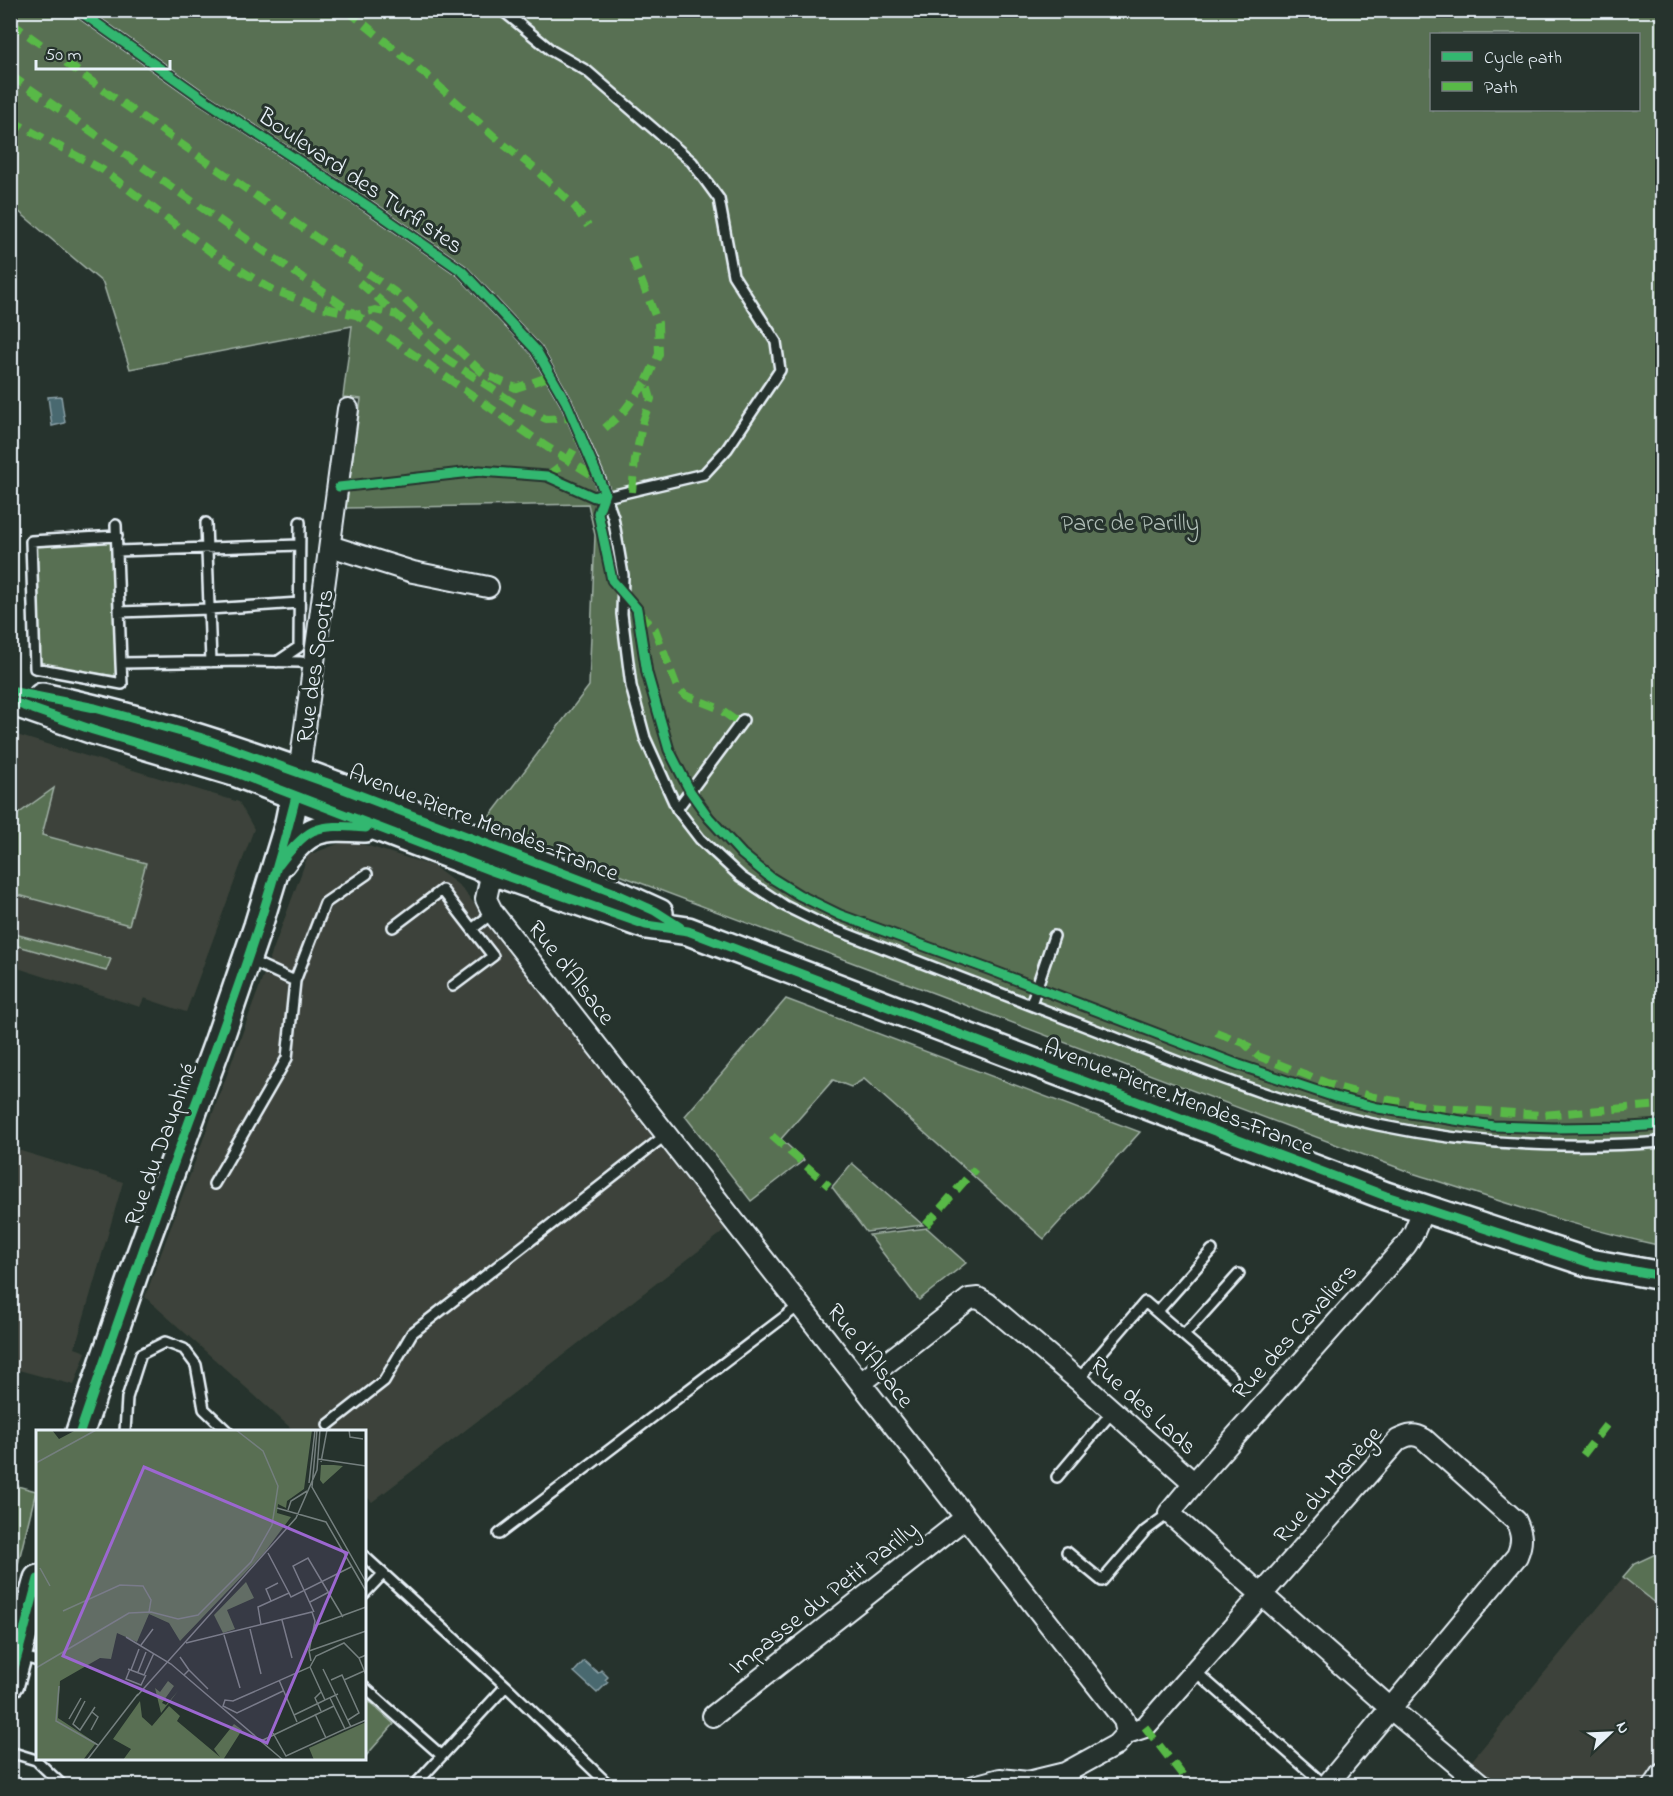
<svg xmlns="http://www.w3.org/2000/svg" width="1673" height="1796" viewBox="0 0 1673 1796" font-family="'Indie Flower',sans-serif">
	<style>
		.built { fill: #3c433a }
		.green { fill: #596f53; stroke: #a0b0a6; stroke-width: 1.5; fill-rule: evenodd }
		.water { fill: #49696f; stroke: #899fa6; stroke-width: 1.5 }
		.lines { fill: none; stroke-linecap: round; stroke-linejoin: round }
		.lane-casing { stroke: #e8f1f8; stroke-width: 14 }
		.street-casing { stroke: #e8f1f8; stroke-width: 24 }
		.secondary-casing { stroke: #e8f1f8; stroke-width: 32 }
		.lane { stroke: #26332d; stroke-width: 9 }
		.street { stroke: #26332d; stroke-width: 20 }
		.secondary { stroke: #26332d; stroke-width: 27 }
		.quiet { stroke: #58b947; stroke-width: 8; stroke-dasharray: 15 8; stroke-linecap: butt }
		.cycleway-casing { stroke: #26332d; stroke-width: 13 }
		.cycleway { stroke: #33b770; stroke-width: 9 }
		.labels { text-anchor: middle; stroke-width: 6; stroke-linejoin: round; paint-order: stroke }
		.street-label { font-size: 24px; fill: #e8f1f8; stroke: #26332d }
		.park-label { font-size: 24px; fill: #afbdb6; stroke: #26332d }
		.inset-road { fill: none; stroke: #747f7e; stroke-width: 1.5 }
		.view { fill: #9c67d0; fill-opacity: 0.15; stroke: #9c67d0; stroke-width: 3 }
		.inset-edge { fill: none; stroke: #e8f1f8; stroke-width: 3 }
	</style>
	<rect width="100%" height="100%" fill="#26332d"/>
	<filter id="ink" filterUnits="userSpaceOnUse"><feTurbulence type="fractalNoise" baseFrequency=".0167" numOctaves="2"/><feDisplacementMap in="SourceGraphic" scale="12" xChannelSelector="R" yChannelSelector="G"/><feConvolveMatrix kernelMatrix="1 2 1 2 8 2 1 2 1" color-interpolation-filters="sRGB"/></filter>
	<g filter="url(#ink)">
		<path class="built" d="M10 733 239 802 254 829 186 1012 144 998 140 1007 11 966Z
			M349 840 433 866 461 887 604 1067 727 1229 372 1502 365 1495 364 1432 294 1431 145 1297 308 855Z
			M11 1148 123 1182 75 1348 86 1352 74 1385 11 1368Z
			M1662 1551V1785L1451 1786 1634 1564Z"/>
		<path class="green" d="M11 11H1662V1246C1577 1228 1495 1199 1412 1173L484 824 589 686 595 535 588 504 346 508 361 399 343 397 352 326 130 369 103 283 11 205ZM1432 34H1638V110H1432Z
			M113 542 116 676 38 665 35 544Z
			M54 788 42 835 146 863 129 925 11 893V819Z
			M10 933H11L111 959 106 971 11 944Z
			M786 999 1140 1132 1044 1239 864 1079 851 1087 833 1080 781 1139 804 1160 751 1201 685 1116Z
			M852 1163 923 1225 866 1232 832 1187Z
			M927 1228 966 1263 919 1300 869 1235Z
			M10 1484 36 1491 15 1576 10 1575Z
			M1662 1551V1608L1623 1577 1634 1564Z
			M365 1698 394 1724 365 1757Z"/>
		<path class="water" d="M61 396 65 423 52 426 48 397Z
			M584 1661 598 1673 601 1670 608 1677 605 1680 608 1682 597 1693 574 1672Z"/>
		<g class="lines">
			<g class="lane-casing">
				<path id="lane" d="M78 10 202 98 368 206 462 271 536 350 566 402 600 480 613 517 623 575 622 614 631 686 645 738 677 809 700 839 741 877 785 906 824 925C922 962 1019 1000 1116 1038 1202 1071 1288 1106 1378 1125 1472 1145 1567 1149 1662 1142
					M502 10 552 51 587 71 692 162 719 199 733 275 776 342 780 370 727 449 704 474 606 497
					M206 523 211 662
					M116 525 121 663 246 661 300 662 314 664
					M117 536 31 541 35 668 122 684 121 663
					M117 551 299 545
					M119 612 209 609 299 603
					M277 662 299 647 300 522
					M677 809 743 720
					M393 927 442 890 472 929
					M249 960 295 981 325 903 367 874
					M453 986 493 956 472 929 493 913
					M1031 1004 1054 936
					M214 1184 287 1058 295 981
					M1157 1312 1212 1250
					M1184 1335 1239 1274
					M1078 1380 1145 1302 1232 1377
					M328 1425 384 1381 412 1333 667 1134
					M125 1432 127 1398 141 1354 165 1342 184 1349 196 1365 204 1409 228 1432
					M1057 1477 1113 1411
					M499 1534 800 1305
					M1067 1552 1102 1581 1145 1531 1169 1513
					M364 1556 506 1686 610 1786
					M364 1594 383 1574
					M20 1656 38 1661
					M1195 1671 1326 1786
					M364 1687 441 1755
					M10 1752 36 1760 63 1786
					M414 1786 506 1686"/>
			</g>
			<g class="street-casing">
				<path id="street" d="M330 546 413 572 488 587
					M299 773 348 409
					M492 871 486 899 493 913C704 1181 912 1452 1124 1720L1127 1733 1116 1745 1065 1773 1028 1782 1000 1779 974 1786
					M861 1383 969 1299 978 1298 987 1303 1078 1380 1194 1483 1169 1513 1397 1714 1483 1786
					M1194 1483 1406 1245 1414 1232 1424 1208
					M713 1716 965 1518
					M1127 1733 1145 1727 1398 1440C1408 1435 1414 1433 1424 1439L1516 1521C1522 1534 1523 1542 1517 1556L1326 1786
					M1654 1786 1662 1774"/>
			</g>
			<g class="secondary-casing">
				<path id="secondary" d="M42 697C240 738 427 822 615 893L659 913
					M10 701 93 730 234 772 492 871 572 899 646 925 688 931 1386 1196 1590 1263 1662 1276
					M282 862C309 825 322 826 365 828
					M80 1432 140 1256 219 1040 258 926 288 827 298 779
					M10 1683 38 1579"/>
			</g>
			<use href="#lane" class="lane"/>
			<use href="#street" class="street"/>
			<use href="#secondary" class="secondary"/>
			<path class="quiet" d="M347 10 430 78 498 140 535 169 575 207 588 226
				M10 22 109 94 402 297 484 374 516 388 551 376
				M10 75 547 447 597 478
				M10 120 103 170 211 252 271 289 313 305 356 315 375 310 397 315 442 356 514 403 546 419 573 418
				M359 282 397 315
				M605 428 624 411 646 382
				M547 476 568 460 581 437
				M632 492 635 460 643 421 651 399 646 382 659 354 658 323 632 257
				M639 612 655 629 677 687 685 695 718 708 740 724
				M1216 1032 1244 1043 1258 1056 1340 1088 1374 1097 1429 1107 1541 1115 1662 1105
				M772 1136 829 1186
				M926 1225 975 1169
				M1583 1455 1607 1424
				M1145 1727 1191 1786"/>
			<g class="cycleway-casing">
				<path id="cycleway" d="M78 10 202 98 368 206 462 271 536 350 566 402 605 493
					M339 487 480 471 547 476 594 497 605 493
					M605 493 598 513 612 580 637 609 647 673 669 750 690 791 709 818 742 854 770 877 799 895 840 915 988 969 1239 1065 1335 1097 1378 1108 1493 1126 1554 1128 1629 1127 1662 1125
					M10 691 95 708 199 737 333 785 615 893 655 911 680 927
					M10 701 93 730 234 772 492 871 572 899 646 925 688 931 1386 1196 1590 1263 1662 1276
					M279 865C286 855 302 836 313 831 328 824 350 827 366 828
					M80 1432C116 1327 152 1223 190 1119 229 1013 269 906 296 796
					M10 1683 38 1579"/>
			</g>
			<use href="#cycleway" class="cycleway"/>
		</g>
	</g>
	<g class="labels">
		<g class="street-label">
			<text transform="translate(361 180) rotate(34)" y="8">Boulevard des Turfistes</text>
			<text transform="translate(314 666) rotate(-82)" y="8">Rue des Sports</text>
			<text transform="translate(484 822) rotate(21)" y="8">Avenue Pierre Mendès-France</text>
			<text transform="translate(572 972) rotate(52)" y="8">Rue d'Alsace</text>
			<text transform="translate(1179 1096) rotate(21)" y="8">Avenue Pierre Mendès-France</text>
			<text transform="translate(160 1144) rotate(-70)" y="8">Rue du Dauphiné</text>
			<text transform="translate(1294 1331) rotate(-48)" y="8">Rue des Cavaliers</text>
			<text transform="translate(871 1355) rotate(52)" y="8">Rue d'Alsace</text>
			<text transform="translate(1144 1405) rotate(42)" y="8">Rue des Lads</text>
			<text transform="translate(1327 1484) rotate(-48)" y="8">Rue du Manège</text>
			<text transform="translate(823 1597) rotate(-38)" y="8">Impasse du Petit Parilly</text>
		</g>
		<g class="park-label">
			<text x="1130" y="530">Parc de Parilly</text>
		</g>
	</g>
	<g transform="translate(36 1430)">
		<rect width="330" height="330" fill="#26332d"/>
		<path d="M0 0H16L23 9 40 0H276L268 59 251 71 250 78 242 74 241 83 255 87 228 123 144 211 133 193 113 184 101 212 81 203 75 229 64 228 24 251 22 288 60 313 47 330H0ZM285 35H298L307 36 287 54 284 50ZM210 152 218 168 191 180 199 199 187 203 178 185ZM132 251 138 256 126 273 130 275 142 261 125 283 119 258 124 262ZM104 271 106 287 116 296 133 276 144 286 141 291 184 327 178 319 198 294 206 300 187 330H87L95 319 77 309ZM330 292V330H278L273 318Z" fill="#596f53"/>
		<path class="inset-road" d="M281 0 276 57 330 152M313 0 314 7 327 9M282 29 330 36M285 32 291 0M0 33 60 0M273 53 279 0M241 78 290 92 330 161M252 80 255 71 271 61M232 123 253 163M4 138 14 156M235 171 230 159 242 153M274 172 293 162M27 181 84 155 107 156 115 170 113 182M278 182 257 136 272 128 307 187M246 190 256 228M225 195 222 177 253 163 255 167 315 137M278 196 330 177M214 199 225 244M188 205 204 258M90 207 135 234 247 330M150 213 276 182 279 191 273 221 275 231M105 215 117 199M273 221 330 201M144 227 153 240 148 245M323 228 330 245M274 237 289 270 302 264M0 238 93 183 115 182 142 189 162 185 215 132 236 95 242 56 227 21 200 0M92 239 108 245 118 223M94 239 90 249 105 255 110 245M287 239 315 297M95 240 103 219M153 240 172 259M102 242 110 222M243 250 261 292M295 250 306 245 323 283 312 290M308 250 328 241M23 256 20 291 62 315M247 261 201 283 187 276 189 270 197 271 274 237 280 226 308 213 323 228 330 225M101 266 260 88 281 40 284 0M49 271 37 294 44 300 59 277M285 281 279 268 285 262M279 284 290 308M258 285 289 270M33 289 45 268M309 299 330 290M55 300 62 287 56 282M237 303 250 326 309 299 294 268M225 311 298 276M51 330 102 264"/>
		<path class="view" d="M108 37 311 123 231 313 27 226Z"/>
		<rect width="330" height="330" class="inset-edge"/>
	</g>
	<rect width="1673" height="1796" fill="none" stroke="#26332d" stroke-width="36"/>
	<rect x="18" y="18" width="1637" height="1760" fill="none" stroke="#e8f1f8" stroke-width="2" filter="url(#ink)"/>
	<rect x="1430" y="33" width="210" height="78" fill="#26332d" stroke="#747f7e" stroke-width="1.5"/>
	<rect x="1442" y="52" width="30" height="9" fill="#33b770" stroke="#747f7e" stroke-width="1.5"/>
	<text x="1484" y="63" font-size="18" fill="#e8f1f8">Cycle path</text>
	<rect x="1442" y="82" width="30" height="9" fill="#58b947" stroke="#747f7e" stroke-width="1.5"/>
	<text x="1484" y="93" font-size="18" fill="#e8f1f8">Path</text>
	<g transform="translate(1610 1733) rotate(67)" stroke="#26332d" stroke-width="4.5" paint-order="stroke">
	<path d="M0-4.5L10 22L0 15L-10 22Z" fill="#e8f1f8"/>
	<text y="-9" font-size="16" font-weight="bold" text-anchor="middle" fill="#e8f1f8">N</text>
	</g>
	<path d="M36 60v9h134v-9" fill="none" stroke="#e8f1f8" stroke-width="3"/>
	<text x="45" y="60" font-size="18" fill="#e8f1f8" stroke="#26332d" stroke-width="4.5" paint-order="stroke">50 m</text>
</svg>
